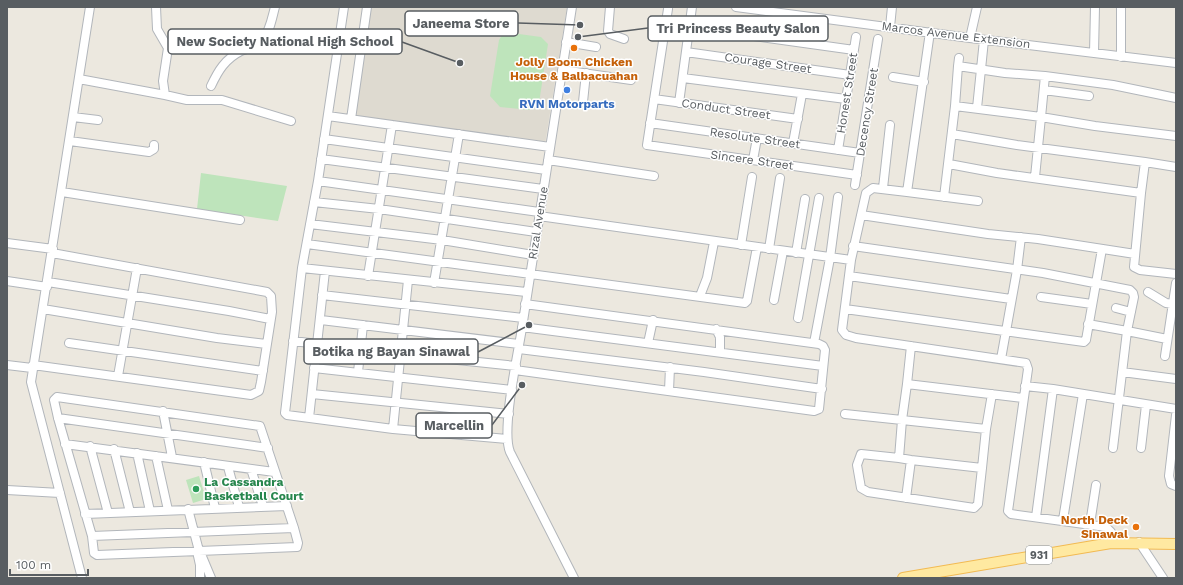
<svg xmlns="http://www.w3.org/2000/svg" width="1183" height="585" viewBox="0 0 1183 585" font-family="'Work Sans',sans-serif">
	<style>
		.education { fill: #dedad0 }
		.green { fill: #bee4bb }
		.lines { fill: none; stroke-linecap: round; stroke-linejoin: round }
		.minor-casing { stroke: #b2b6bb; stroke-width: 10 }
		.major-casing { stroke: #f2ba52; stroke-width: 12 }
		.minor { stroke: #fff; stroke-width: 8 }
		.major { stroke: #ffe9a1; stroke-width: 10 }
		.food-dot { fill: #e8710a; stroke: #fff; stroke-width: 1.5 }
		.shop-dot { fill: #3f7fe0; stroke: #fff; stroke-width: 1.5 }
		.leisure-dot { fill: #2e9e5b; stroke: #fff; stroke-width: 1.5 }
		.labels { text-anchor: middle; stroke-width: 3; stroke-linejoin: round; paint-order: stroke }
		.shield { fill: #fff; stroke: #8a8e90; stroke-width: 1 }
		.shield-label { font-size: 11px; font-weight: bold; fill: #585d61 }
		.street-label { font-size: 12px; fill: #585d61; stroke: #fff }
		.food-label { font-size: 12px; font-weight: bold; fill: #c56008; stroke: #fff }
		.shop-label { font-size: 12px; font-weight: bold; fill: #366cbe; stroke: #fff }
		.leisure-label { font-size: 12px; font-weight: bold; fill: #27864d; stroke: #fff; text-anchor: start }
		.leader { fill: none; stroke: #585d61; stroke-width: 1.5 }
		.callout-dot { fill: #585d61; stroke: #fff; stroke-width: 1.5 }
		.callout { fill: #fff; stroke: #585d61; stroke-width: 1.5 }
		.callout-label { font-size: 13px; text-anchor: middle; font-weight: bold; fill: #585d61 }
	</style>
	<rect width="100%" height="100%" fill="#ece8df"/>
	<path class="education" d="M371 7H567L545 144 353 119Z"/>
	<path class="green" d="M504 32 541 37 548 44 539 103 529 110 500 107 490 96 499 40Z
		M201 173 287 186 278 221 197 209Z
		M199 476 206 499 193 503 186 480Z"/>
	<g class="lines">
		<g class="minor-casing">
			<path id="minor" d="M156 7 157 29 168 48 163 81 165 95 187 100H222L291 121
				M344 7 318 181 302 268 285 413 287 415 393 429 507 439
				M572 7C555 114 538 221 522 328 518 354 501 430 510 452L574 578
				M610 7 608 31 610 34 624 39
				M736 7 970 38 1176 63
				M668 9 647 145 857 175
				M690 27 854 50
				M890 27 892 7
				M930 32 907 192 873 188 866 193 851 260 842 330 846 335 856 338 1026 363 1028 369 1008 511 1011 514 1106 527 1111 532V543
				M970 38 977 7
				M566 42 596 47
				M686 52 850 75
				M1094 53 1095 7
				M1121 57V7
				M958 66 959 58
				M562 70 631 80
				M1045 76 1113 85 1176 98
				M893 77 924 82
				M683 78 846 99
				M79 79 165 95
				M211 86C218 71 225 59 241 51 249 48 258 46 263 39 270 31 272 18 275 7
				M1044 90 1089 96
				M654 99 798 119
				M583 102 586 73
				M679 103 692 7
				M977 108 984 40
				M328 116 550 147
				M73 117 98 120
				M351 119 367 7
				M650 123 860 153
				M952 134 1017 145 1145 162
				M324 139 546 170
				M70 141 149 152 154 149V145
				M793 143 802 94
				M838 150 856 37
				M321 159 543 189
				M548 160 654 176
				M753 160 757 138
				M949 164 997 173 1141 193 1145 162 1176 167
				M1035 177 1041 117 1095 126 1176 136
				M318 181 539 212
				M855 185 878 39
				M883 188 890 125
				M62 192 240 220
				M907 192 978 201
				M1141 193 1134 267 1140 270 1176 274
				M944 197 955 106 1041 117 1045 76 1005 73 958 66 955 106
				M314 202 379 209 536 232
				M861 215 988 234 1038 239 1135 254
				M539 216 851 260
				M310 224 442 240 533 255
				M7 243 53 249
				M307 244 745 303 747 301 757 247
				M741 245 752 177
				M853 246 1043 273 1130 290 1133 293 1134 297 1127 331 1167 339
				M769 249 780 178
				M796 253 805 199
				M302 268 526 292
				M368 276 392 125
				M849 276 1011 299
				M7 281 47 287
				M48 282 229 311 270 319
				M434 283 459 134
				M1148 292 1166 303 1173 304
				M322 295 523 318
				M700 296 707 278 714 242
				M1041 297 1092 304
				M774 300 783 251
				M1116 308 1131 312
				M43 309 217 338 266 344
				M845 309 1084 342 1086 340 1102 249
				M798 318 819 198
				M321 320 519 344
				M1088 324 1127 331 1113 448
				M522 327 823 366
				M716 329 720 337V351
				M293 341 360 349
				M69 343 263 371
				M648 343 653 320
				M814 343 830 258 838 197
				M911 346 907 384 1023 398
				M519 349 704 372 822 389
				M400 354 516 366
				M1165 356 1176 283
				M1001 359 1017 270 1021 237
				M7 365 32 368
				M33 365 251 395 259 391 261 382 272 312 271 296 267 292 52 253
				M314 368 512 390
				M515 370 814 411 819 409 825 350 823 346 819 344 525 304
				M358 372 363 325
				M1122 372 1176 379
				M118 376 137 268
				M907 384 902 420 986 429 992 394
				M1025 386 1053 389 1176 409
				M669 391 670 367
				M312 394 509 414
				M57 397 260 426 294 528 298 543 297 547 97 555 94 553 92 536 58 418 54 400Z
				M163 411 172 457
				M845 414 902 420 899 458 911 460 982 468 986 429
				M1176 415 1169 476 1171 484 1176 486
				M58 418 268 448
				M309 418 325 271
				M393 429 408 280
				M65 444 274 472
				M90 446 108 513
				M1141 448 1146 405
				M114 449 130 512
				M137 453 150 511
				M156 456 168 510
				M899 458 861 454 857 465 861 488 868 492 974 508 978 504 982 468
				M204 462 215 508
				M228 467 239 507
				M251 469 263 506
				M7 490 60 493
				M906 498 911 460
				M188 509 198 547 211 578
				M85 514 287 506
				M1036 517 1053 389
				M1063 520 1083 394
				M1090 524 1096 485
				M92 536 294 528
				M1139 542 1163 578
				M198 556 200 565V578
				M82 578 31 382 90 7"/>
		</g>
		<g class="major-casing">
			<path id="major" d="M903 578 1111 543 1176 544"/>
		</g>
		<use href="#minor" class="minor"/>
		<use href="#major" class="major"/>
	</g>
	<g class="food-dot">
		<circle cx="574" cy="48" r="4"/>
		<circle cx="1136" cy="527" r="4"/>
	</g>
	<circle class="shop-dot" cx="567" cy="90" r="4"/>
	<circle class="leisure-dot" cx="196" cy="489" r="4"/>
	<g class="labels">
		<rect class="shield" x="1026" y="546" width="26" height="18" rx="3"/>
		<g class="shield-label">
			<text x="1039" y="559">931</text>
		</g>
		<g class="street-label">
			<text transform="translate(956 35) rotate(7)" y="4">Marcos Avenue Extension</text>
			<text transform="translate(768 63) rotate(8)" y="4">Courage Street</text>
			<text transform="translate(847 93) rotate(-81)" y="4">Honest Street</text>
			<text transform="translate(726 109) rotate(8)" y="4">Conduct Street</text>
			<text transform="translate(867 112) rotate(-81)" y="4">Decency Street</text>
			<text transform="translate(755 138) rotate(8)" y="4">Resolute Street</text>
			<text transform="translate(752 160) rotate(8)" y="4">Sincere Street</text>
			<text transform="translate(538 223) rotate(-81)" y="4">Rizal Avenue</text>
		</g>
		<g class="food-label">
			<text x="574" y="66">Jolly Boom Chicken<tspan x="574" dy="14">House &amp; Balbacuahan</tspan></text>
			<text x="1128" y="524" text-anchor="end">North Deck<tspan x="1128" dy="14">Sinawal</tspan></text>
		</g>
		<g class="shop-label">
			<text x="567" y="108">RVN Motorparts</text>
		</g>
		<g class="leisure-label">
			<text x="204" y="486">La Cassandra<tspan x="204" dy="14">Basketball Court</tspan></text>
		</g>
	</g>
	<path class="leader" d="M580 25L518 23M578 37L648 28M460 63L402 42M529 325L478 352M522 385L492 425"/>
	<g class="callout-dot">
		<circle cx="580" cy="25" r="4"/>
		<circle cx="578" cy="37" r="4"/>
		<circle cx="460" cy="63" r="4"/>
		<circle cx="529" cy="325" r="4"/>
		<circle cx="522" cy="385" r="4"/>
	</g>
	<g class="callout">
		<rect x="405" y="11" width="113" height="25" rx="4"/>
		<rect x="648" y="16" width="180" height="25" rx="4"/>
		<rect x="168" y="29" width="234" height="25" rx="4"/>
		<rect x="304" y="339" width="174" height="25" rx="4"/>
		<rect x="416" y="413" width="76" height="25" rx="4"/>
	</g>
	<g class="callout-label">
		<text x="461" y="28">Janeema Store</text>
		<text x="738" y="33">Tri Princess Beauty Salon</text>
		<text x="285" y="46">New Society National High School</text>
		<text x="391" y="356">Botika ng Bayan Sinawal</text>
		<text x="454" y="430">Marcellin</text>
	</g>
	<rect width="1183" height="585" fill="none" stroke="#585d61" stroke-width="16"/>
	<path d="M10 569v6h78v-6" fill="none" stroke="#585d61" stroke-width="2"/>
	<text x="16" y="569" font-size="12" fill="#585d61" stroke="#ffffff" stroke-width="3" paint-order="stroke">100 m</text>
</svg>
